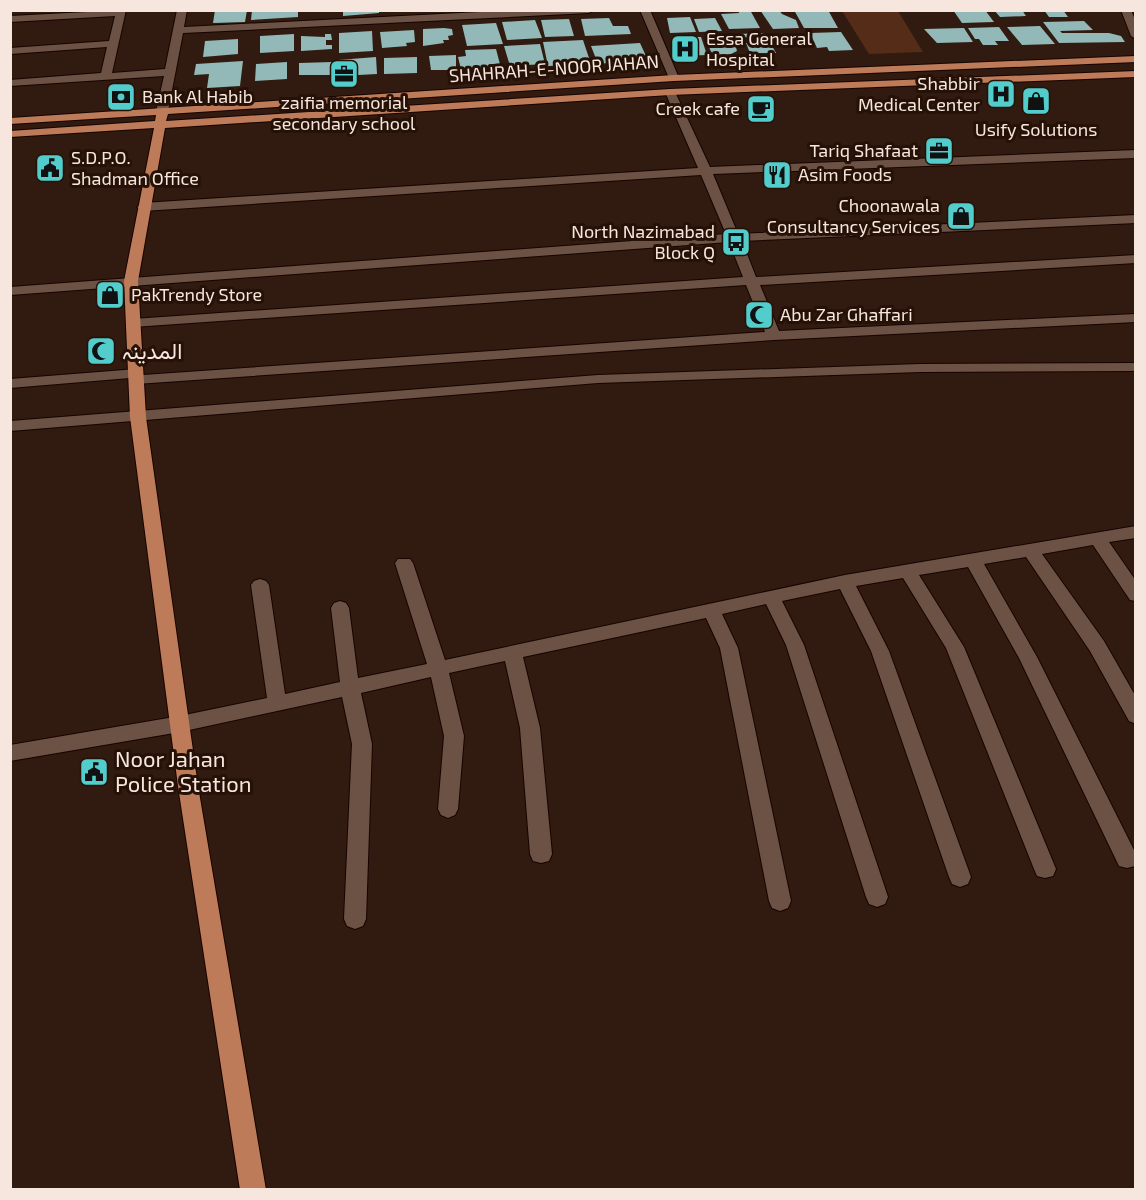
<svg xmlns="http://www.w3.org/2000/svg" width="1146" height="1200" viewBox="0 0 1146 1200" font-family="'Exo 2',Vazirmatn,sans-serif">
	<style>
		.green { fill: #542c17 }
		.building { fill: #92b9b8 }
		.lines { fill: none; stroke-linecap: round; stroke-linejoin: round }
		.minor-casing { stroke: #170400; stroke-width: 2 }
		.major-casing { stroke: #170400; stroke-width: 2 }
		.minor { fill: #6c5245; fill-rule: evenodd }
		.major { fill: #be7b5a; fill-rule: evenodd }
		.labels { text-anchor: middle; stroke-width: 6; stroke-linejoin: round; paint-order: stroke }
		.far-poi-label { font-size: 18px; fill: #f6e6de; stroke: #261106; text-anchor: start }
		.far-street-label { font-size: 18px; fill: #f6e6de; stroke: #261106 }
		.poi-label { font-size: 22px; fill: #f6e6de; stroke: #261106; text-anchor: start }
	</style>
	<rect width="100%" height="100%" fill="#311a0f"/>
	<path class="green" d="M842 11H898L923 52 869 54Z"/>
	<path class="building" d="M215 10H247L245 22 213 23Z
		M252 10H298V17L251 20Z
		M343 10H379V13L343 16Z
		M738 10H750L760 28 729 29 721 14 739 13Z
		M760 10H779L782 14 796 20 799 28 773 29Z
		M794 10H828L838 28H804Z
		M953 10H985L994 22 962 23Z
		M994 10H1022L1026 16 1000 17Z
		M1044 10H1063L1068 17H1049Z
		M690 17 696 32 670 33 667 18Z
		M609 18 613 26H628L631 34 585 36 581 19Z
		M715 18 722 31 699 32 694 19Z
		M569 19 574 36 545 37 541 20Z
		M535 20 542 38 507 40 502 22Z
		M1084 21 1093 30 1060 31 1062 33H1109L1121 36 1125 42 1059 43 1043 22Z
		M496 23 503 44 467 46 462 25Z
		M1040 26 1055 44 1022 45 1007 27Z
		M999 27 1009 41H995L998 45H983L979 39H975L968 28Z
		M444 28 452 29 453 35 448 36 449 40H443L444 43 423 46V29Z
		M964 28 973 42 937 43 924 29Z
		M414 30 415 42 406 43 407 46 382 48 380 32Z
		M372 31 373 51 339 53V33Z
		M841 32 853 50 829 51 827 47 817 48 810 33Z
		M765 33 776 53H750L746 43H755L754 41 751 37 740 38 738 34Z
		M294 34V51L260 53V36Z
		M325 34H331L332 40H326V45H332V49L301 51V36L325 37Z
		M674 37H701L707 55 681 56Z
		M733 37 737 51 731 54 712 55 706 38Z
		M238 39V54L203 57 205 41Z
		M583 40 591 64 548 66 543 42Z
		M640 43 646 56 617 59 619 62 598 64 591 46Z
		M540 44 545 64 510 66 504 46Z
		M496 49 501 68 461 69 458 57 466 56 465 50Z
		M456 55V70H431L429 56Z
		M376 57 377 74 340 76 338 60Z
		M417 57V73L384 74V58Z
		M243 61 240 86 207 88 209 74 194 75 196 64Z
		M287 62V79L255 81 256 64Z
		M332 62 331 75H299V63Z"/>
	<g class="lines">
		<g class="minor-casing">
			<path id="minor" d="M126 10 112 73 165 69 177 10H187L184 27 518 10H594L589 13 183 33 168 111 162 114 156 111 164 76 10 86V80L101 73 107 47 10 54V48L109 41 115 16 10 22V16Z
				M640 10H650L679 78 678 80 674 81 669 78Z
				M1121 10H1131L1136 22V39L1131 36Z
				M670 89 675 92 710 167 1136 150V158L713 174 738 234 1136 215V223L742 241 756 277 1136 255V263L760 285 779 331 1136 314V322L774 340 136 384 131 383 130 378 10 388V379L137 369 142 370 143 375 765 332 746 285 133 327 126 323 133 319 743 277 729 242 10 295V287L726 234 701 175 143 211 137 207 143 203 698 168 665 92Z
				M1136 363V371L920 372 598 383 10 431V421L598 375 920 364Z
				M1136 526V538L1109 542 1136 581V601L1130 600 1093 545 1042 554 1104 641 1136 697V724L1129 721 1090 651 1026 557 984 564 1037 657 1136 854 1135 866 1127 868 1119 866 1019 658 968 567 919 575 964 647 1056 869 1053 876 1045 878 1037 876 1034 869 946 648 903 578 856 586 889 651 971 877 968 884 960 887 952 884 949 877 871 651 840 589 782 601 804 645 888 897 885 904 877 907 869 904 866 897 786 645 766 604 722 614 738 648 791 901 788 908 780 911 772 908 769 901 720 648 706 618 523 657 540 728 552 854 549 861 541 863 533 861 530 854 520 728 505 661 449 673 464 736 458 809 455 815 448 818 441 815 438 809 444 736 431 677 361 693 372 744 366 919 363 926 355 929 347 926 344 919 352 744 342 697 180 732 10 761V745L180 716 267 698 251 585 254 581 260 579 266 581 269 585 285 694 340 682 331 608 334 603 340 601 346 603 349 608 358 678 427 664 395 563 398 559H410L413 563 445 660 845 575Z"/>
		</g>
		<g class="major-casing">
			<path id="major" d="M1136 56V62L674 81 168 114 166 121 670 89 1136 71V77L670 95 165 128 138 281 146 417 198 786 266 1190H240L178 786 130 417 124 281 154 128 10 137V131L155 121 156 115 10 124V118L674 75Z"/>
		</g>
		<use href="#minor" class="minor"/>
		<use href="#major" class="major"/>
	</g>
	<defs>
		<g id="hospital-square" transform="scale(1.5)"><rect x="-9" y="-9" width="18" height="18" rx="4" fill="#52cdcc" stroke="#261106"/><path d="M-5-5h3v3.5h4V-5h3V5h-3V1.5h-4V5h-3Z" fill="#111"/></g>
		<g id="office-square" transform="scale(1.5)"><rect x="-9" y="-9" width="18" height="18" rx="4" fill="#52cdcc" stroke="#261106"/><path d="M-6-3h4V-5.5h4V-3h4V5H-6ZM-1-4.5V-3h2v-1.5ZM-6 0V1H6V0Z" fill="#111"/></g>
		<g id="bank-square" transform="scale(1.5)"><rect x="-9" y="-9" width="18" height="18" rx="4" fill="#52cdcc" stroke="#261106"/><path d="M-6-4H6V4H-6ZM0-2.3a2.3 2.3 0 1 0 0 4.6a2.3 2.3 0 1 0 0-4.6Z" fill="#111"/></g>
		<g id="shop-square" transform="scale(1.5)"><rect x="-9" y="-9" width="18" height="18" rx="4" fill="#52cdcc" stroke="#261106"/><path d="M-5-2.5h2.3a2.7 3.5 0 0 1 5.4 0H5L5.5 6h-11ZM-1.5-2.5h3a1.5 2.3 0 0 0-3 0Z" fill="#111"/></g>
		<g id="cafe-square" transform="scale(1.5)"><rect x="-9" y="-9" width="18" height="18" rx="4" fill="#52cdcc" stroke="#261106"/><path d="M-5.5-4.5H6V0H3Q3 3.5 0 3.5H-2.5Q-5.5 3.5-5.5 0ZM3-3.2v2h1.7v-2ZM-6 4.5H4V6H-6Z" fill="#111"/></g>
		<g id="civic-square" transform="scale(1.5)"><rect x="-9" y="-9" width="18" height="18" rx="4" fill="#52cdcc" stroke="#261106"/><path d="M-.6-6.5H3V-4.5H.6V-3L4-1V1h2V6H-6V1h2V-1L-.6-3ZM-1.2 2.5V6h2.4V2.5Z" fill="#111"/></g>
		<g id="restaurant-square" transform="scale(1.5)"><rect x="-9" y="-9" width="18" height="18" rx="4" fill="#52cdcc" stroke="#261106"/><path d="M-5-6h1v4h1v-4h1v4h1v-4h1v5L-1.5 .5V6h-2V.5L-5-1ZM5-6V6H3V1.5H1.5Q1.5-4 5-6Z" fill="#111"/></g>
		<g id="bus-square" transform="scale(1.5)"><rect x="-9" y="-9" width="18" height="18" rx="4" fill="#52cdcc" stroke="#261106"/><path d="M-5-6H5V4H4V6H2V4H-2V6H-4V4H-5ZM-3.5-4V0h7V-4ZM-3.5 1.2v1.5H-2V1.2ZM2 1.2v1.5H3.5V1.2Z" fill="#111"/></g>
		<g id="mosque-square" transform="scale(1.5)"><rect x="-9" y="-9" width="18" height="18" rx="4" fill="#52cdcc" stroke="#261106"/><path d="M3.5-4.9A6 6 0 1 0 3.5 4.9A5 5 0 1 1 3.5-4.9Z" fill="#111"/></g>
	</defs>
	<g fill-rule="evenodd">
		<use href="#hospital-square" x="685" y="49"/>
		<use href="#office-square" x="344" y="74"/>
		<use href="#hospital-square" x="1001" y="94"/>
		<use href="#bank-square" x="121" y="97"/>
		<use href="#shop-square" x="1036" y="101"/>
		<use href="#cafe-square" x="761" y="109"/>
		<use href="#office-square" x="939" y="151"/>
		<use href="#civic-square" x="50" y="168"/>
		<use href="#restaurant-square" x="777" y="175"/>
		<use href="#shop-square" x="961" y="216"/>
		<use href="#bus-square" x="736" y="242"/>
		<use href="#shop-square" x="110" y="295"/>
		<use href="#mosque-square" x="759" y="315"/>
		<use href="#mosque-square" x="101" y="351"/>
		<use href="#civic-square" x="94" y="772"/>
	</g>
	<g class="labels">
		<g class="far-poi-label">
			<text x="706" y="45">Essa General<tspan x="706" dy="21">Hospital</tspan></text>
			<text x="980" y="90" text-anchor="end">Shabbir<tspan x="980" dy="21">Medical Center</tspan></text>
			<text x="142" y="103">Bank Al Habib</text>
			<text x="344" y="109" text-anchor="middle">zaifia memorial<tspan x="344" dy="21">secondary school</tspan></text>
			<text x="740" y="115" text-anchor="end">Creek cafe</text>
			<text x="1036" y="136" text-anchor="middle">Usify Solutions</text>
			<text x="918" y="157" text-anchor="end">Tariq Shafaat</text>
			<text x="71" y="164">S.D.P.O.<tspan x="71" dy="21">Shadman Office</tspan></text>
			<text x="798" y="181">Asim Foods</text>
			<text x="940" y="212" text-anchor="end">Choonawala<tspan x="940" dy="21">Consultancy Services</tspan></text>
			<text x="715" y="238" text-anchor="end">North Nazimabad<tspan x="715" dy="21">Block Q</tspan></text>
			<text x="131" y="301">PakTrendy Store</text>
			<text x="780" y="321">Abu Zar Ghaffari</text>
		</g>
		<g class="far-street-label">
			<text transform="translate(554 69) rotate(-4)" y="6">SHAHRAH-E-NOOR JAHAN</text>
		</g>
		<g class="poi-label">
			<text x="122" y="359">المدینہ</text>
			<text x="115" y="767">Noor Jahan<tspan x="115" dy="25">Police Station</tspan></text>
		</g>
	</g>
	<rect width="1146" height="1200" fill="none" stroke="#f6e6de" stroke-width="24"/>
</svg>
